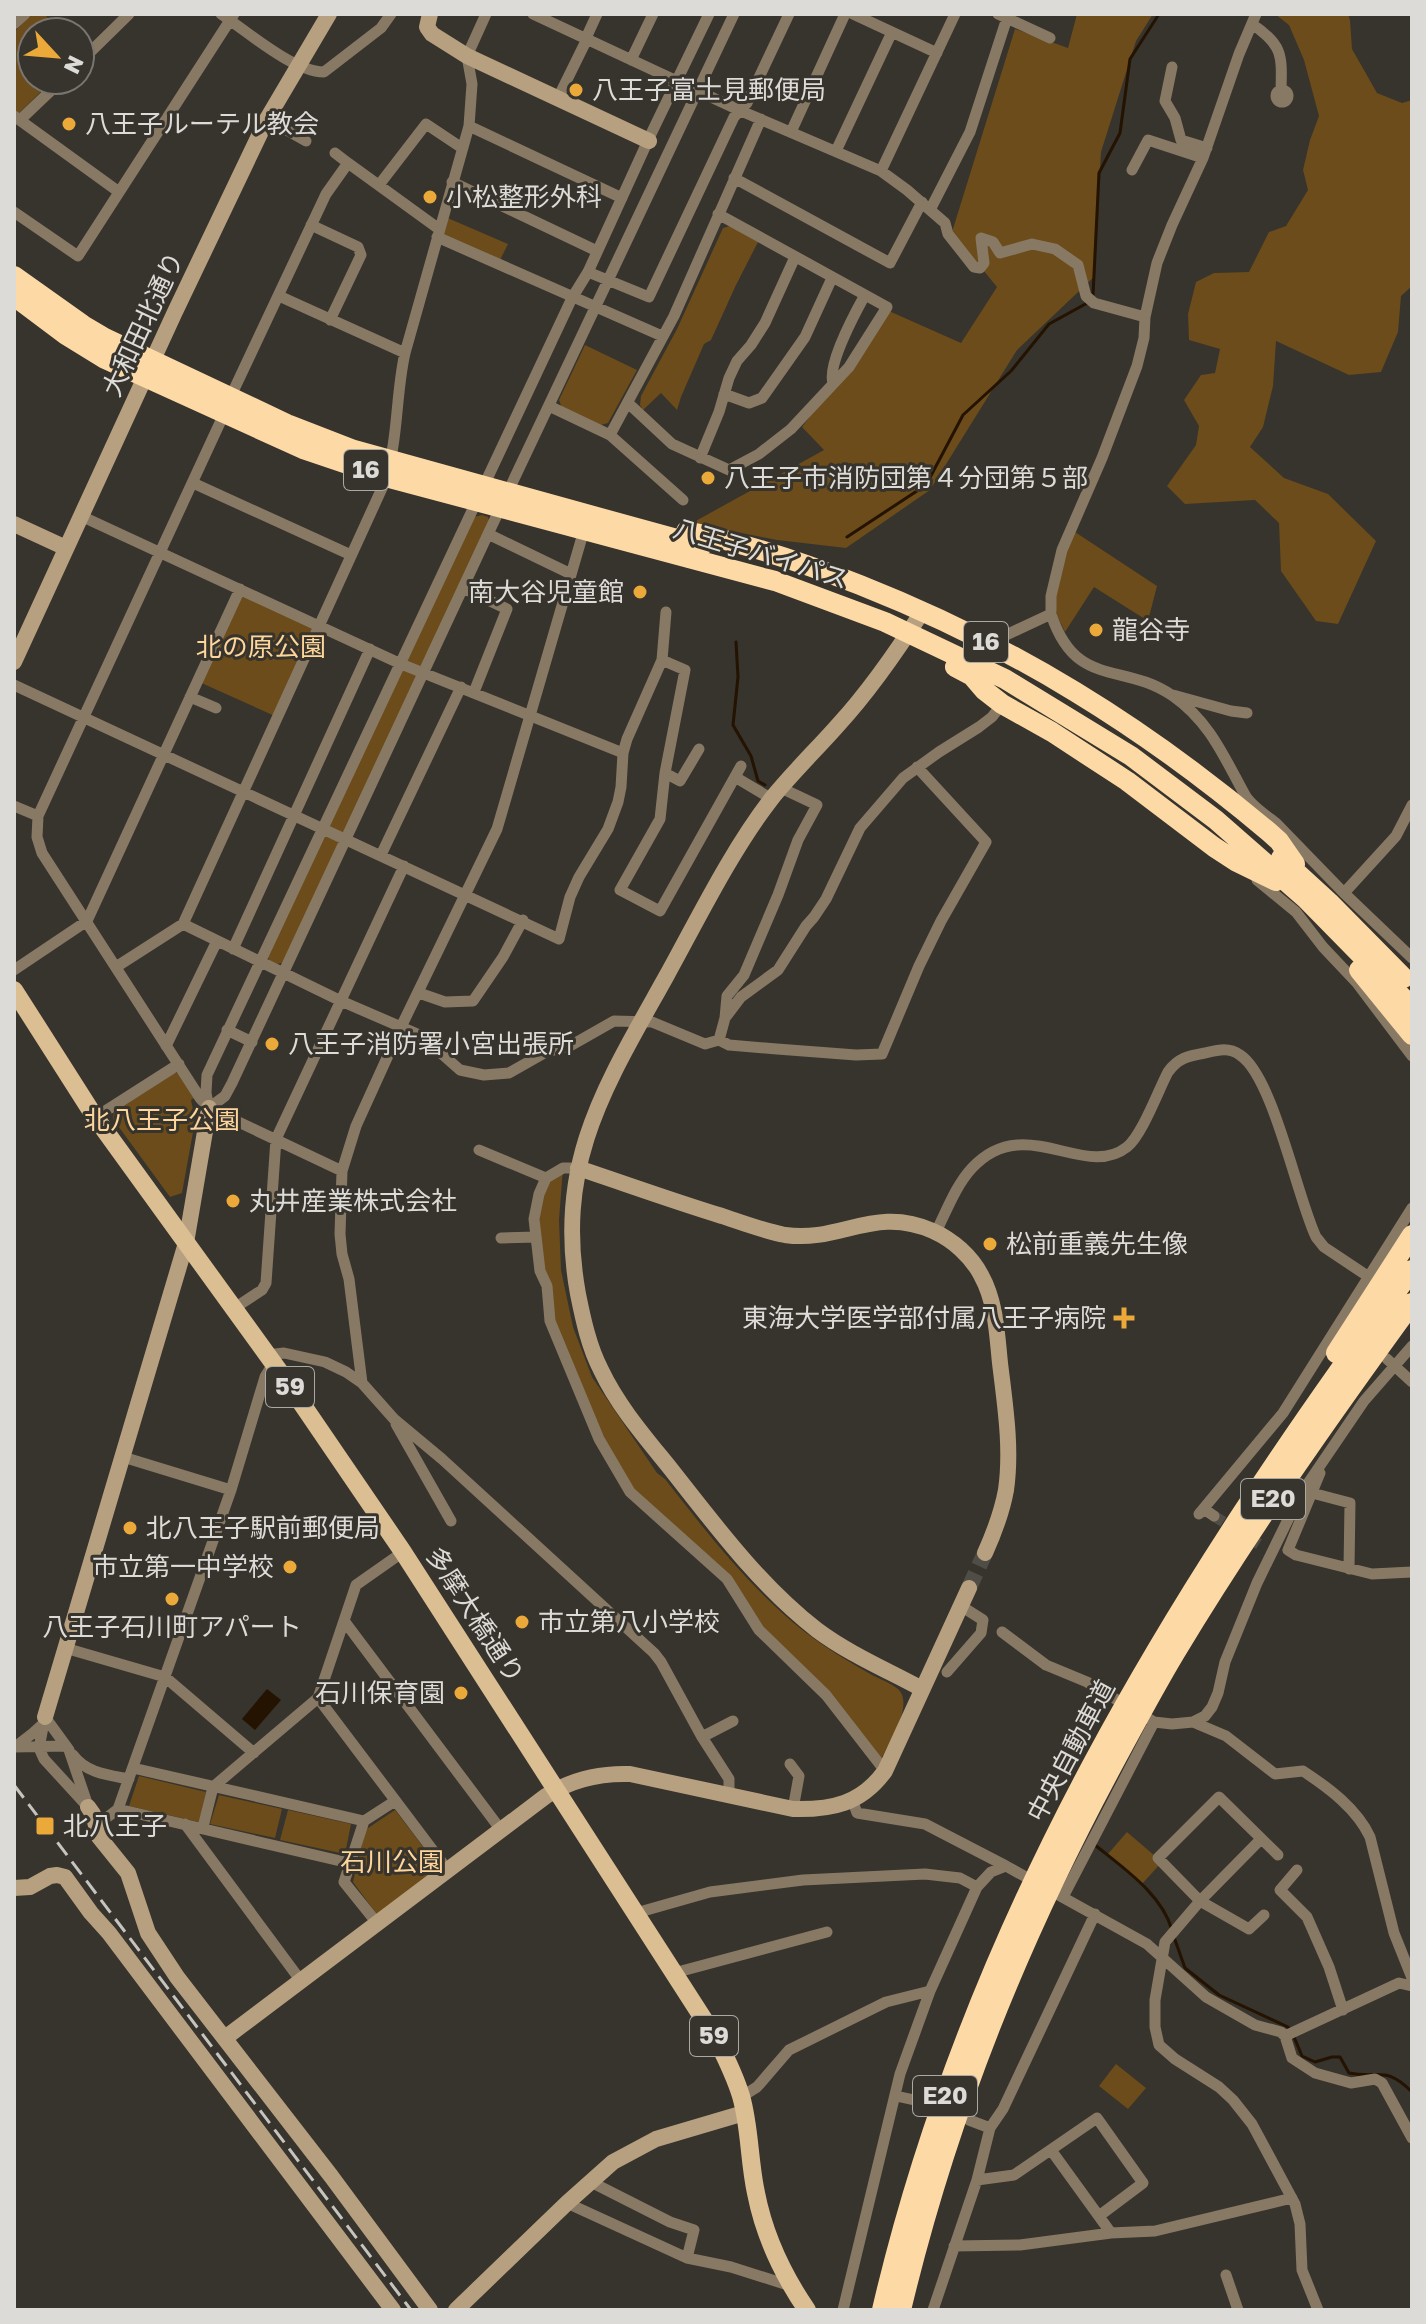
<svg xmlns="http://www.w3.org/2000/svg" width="1426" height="2324" viewBox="0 0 1426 2324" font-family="'Golos Text','Noto Sans JP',sans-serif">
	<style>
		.green { fill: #6b4c1a }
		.water { fill: #231300 }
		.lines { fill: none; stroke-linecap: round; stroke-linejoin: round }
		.stream { stroke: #231300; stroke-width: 3 }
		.street-tunnel { stroke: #504c46; stroke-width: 11; stroke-dasharray: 11 5.5; stroke-linecap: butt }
		.secondary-tunnel { stroke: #504c46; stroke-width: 16; stroke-dasharray: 16 8; stroke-linecap: butt }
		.street { stroke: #887964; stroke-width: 11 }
		.secondary { stroke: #b7a07f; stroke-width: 16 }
		.primary { stroke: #dcbe93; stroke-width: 18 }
		.highway { stroke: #fdd9a5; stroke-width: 20 }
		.rail { stroke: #c7c4c0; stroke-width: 3; stroke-dasharray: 16 8; stroke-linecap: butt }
		.poi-dot { fill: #eba939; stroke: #37332d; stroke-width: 3 }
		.labels { text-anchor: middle; stroke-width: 6; stroke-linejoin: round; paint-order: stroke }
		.shield { fill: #37332d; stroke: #aba9a4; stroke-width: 2 }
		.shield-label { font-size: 24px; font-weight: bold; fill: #dddbd7 }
		.poi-label { font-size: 26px; fill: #dddbd7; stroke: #37332d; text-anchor: start }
		.street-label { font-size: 26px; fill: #dddbd7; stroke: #37332d }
		.park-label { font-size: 26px; fill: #fed69c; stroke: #37332d }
	</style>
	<rect width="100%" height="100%" fill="#37332d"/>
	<path class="green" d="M32 14H44L62 32H32V80H53L18 114 14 111V32Z
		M1077 14H1153L1136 41 1101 152 1094 277 1017 350 930 490 846 548 777 540 692 523 824 450 802 427 889 311 961 343 997 287 952 232 1015 29 1068 48Z
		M1275 14H1348L1350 20 1352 49 1377 93 1402 103 1412 100V286L1401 296 1398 332 1381 372 1349 375 1276 341 1273 386 1263 427 1250 447 1284 478 1328 494 1376 541 1338 624 1316 621 1281 571 1279 523 1255 500 1185 504 1167 486 1196 445 1199 426 1184 400 1201 375 1215 373 1220 349 1189 340 1188 314 1196 282 1214 273 1249 272 1269 232 1286 226 1308 190 1303 170 1310 140 1319 116 1304 60 1289 25Z
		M443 216 508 244 498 264 437 237Z
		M730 226 758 242 736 285 711 340 704 344 681 397 677 410 661 393 643 410 640 405 641 396 677 329 723 228Z
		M585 345 637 370 608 423 601 425 562 408 559 400Z
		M482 515 488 517 490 523 283 963 277 964 270 962 267 955 474 517Z
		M1075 532 1157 586 1148 621 1094 587 1065 632C1063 626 1058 620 1057 614 1050 586 1064 556 1075 532Z
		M240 589 319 625 277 717 197 681Z
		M173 1073H179L194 1098 191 1100 193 1109 197 1110 182 1193 170 1197 113 1119 114 1111Z
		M563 1168 559 1220 561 1270 573 1327 592 1377 657 1473 665 1479C708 1534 750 1589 805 1632 826 1648 849 1662 872 1675 880 1679 893 1684 899 1690 914 1706 887 1746 879 1763L826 1695 759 1630 727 1579 630 1492 559 1344 540 1271 539 1194Z
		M139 1776 206 1792 199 1822 129 1806Z
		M219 1795 282 1809 275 1838 210 1824Z
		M288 1810 351 1824 345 1854 280 1840Z
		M395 1810 440 1869 378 1916 353 1882 365 1830Z
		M1127 1832 1162 1862 1141 1885 1107 1855Z
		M1116 2064 1146 2088 1128 2109 1099 2086Z"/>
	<path class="water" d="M267 1689 281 1700 255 1730 242 1719Z"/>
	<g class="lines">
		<path class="stream" d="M1093 295 1099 173 1120 133 1130 59 1159 14
			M847 537 926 485 963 415 1011 371 1049 324 1089 302
			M736 642 738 677 733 725 751 756 758 781 765 785
			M1095 1845C1123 1868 1162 1894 1172 1930
			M1174 1937 1185 1968 1219 1995 1288 2027 1290 2030
			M1294 2037 1302 2056 1315 2062 1332 2057H1340L1349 2073C1379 2079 1385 2065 1412 2092"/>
		<path class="street-tunnel" d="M1214 1516 1259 1544"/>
		<path class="secondary-tunnel" d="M969 1588 985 1553"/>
		<path class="street" d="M221 14C248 32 292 71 324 72L381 28 391 14
			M533 14 741 111 881 171 907 190 945 223 948 234 974 267 980 268 984 263 981 238 993 242 1000 253 1032 244 1055 249 1078 265 1086 296 1094 303 1145 317
			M853 14 937 53
			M998 14 1050 38
			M14 24 25 14
			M1252 24C1283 45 1282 55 1281 91
			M586 38 597 14
			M631 60 653 14
			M80 62 129 14
			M1172 67 1165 101 1175 118 1181 140 1207 148
			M1276 96a6 6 0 1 1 12 0a6 6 0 1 1-12 0Z
			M558 98 587 39
			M14 116 119 192
			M267 119 306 141
			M20 120 62 80
			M469 126 622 198
			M791 132 845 14
			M836 151 892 32
			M335 153 348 163
			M1132 170 1148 140 1203 158
			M881 171 955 14
			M734 178 890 263 922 202
			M452 182 597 251
			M379 185 426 124 462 148
			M930 210 970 132 1007 18
			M14 212 78 256 234 14
			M311 225 358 247 361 255 330 320
			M437 237 662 336
			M588 272 649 297 734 117 747 103 789 14
			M279 296 405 353
			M833 383C827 365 855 313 865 295
			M724 394 749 403 762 398 805 337 832 278
			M230 398 326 194 348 163 439 229
			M628 403 672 444 729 470 759 454 791 429 849 367 887 307 718 214
			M549 406 610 435 683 500
			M224 414 38 816 37 837 42 853 200 1098 209 1108 342 1171
			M610 435 674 316 761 119
			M700 458 719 412 729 378 737 361 751 345 765 323 795 257
			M193 483 351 555
			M81 516 401 664 623 753
			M488 534 571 574
			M463 588 507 609 474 692
			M1051 614C1076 690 1123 661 1173 696 1210 722 1224 757 1245 795 1251 806 1267 816 1277 824
			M662 660 685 670 665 773 660 819 620 890 660 911 741 766
			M976 669 989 643 1051 614V596L1062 550 1102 458 1137 366 1144 338 1145 317 1157 263 1172 225 1203 158 1239 54 1256 14
			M14 685 559 939 570 897 579 877 608 829 618 802 621 787 623 753 627 739 662 660 666 612
			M1173 695 1231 711 1247 713
			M190 697 216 708
			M665 773 680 781 699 749
			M735 777 772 799
			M14 806 38 816
			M1273 829 1277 824 1344 893 1412 958
			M381 855 461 687
			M1257 880 1296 912 1323 947 1357 983 1412 1056
			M1344 893 1396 836 1412 805
			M183 924 341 1001 415 1033 425 1039 460 1070 484 1075 509 1073 546 1052 570 1046 614 1021 652 1022 705 1044 719 1040 729 1045 777 1049 856 1055 882 1054 919 966 941 921 986 842 917 767
			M233 949 370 649
			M116 967 183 924 383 486C399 443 395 397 405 353L469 126 472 84 467 56 486 14
			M14 970 87 921 240 589
			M419 993 445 1002 473 1001 503 957 523 920
			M725 1018 727 996 744 975 778 895 798 840 817 805 781 788
			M227 1030 252 1042
			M719 1040 725 1018 741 997 778 970 806 926 814 917 826 899 860 828 903 778 939 752 979 727 992 717 1002 704
			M166 1046 217 941
			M209 1108 225 1096 232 1083 488 534 734 14
			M209 1108 206 1093 207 1075 572 298 588 272 651 134 709 14
			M96 1117 179 1064
			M479 1150 546 1178
			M578 1168H563L546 1178 539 1194 534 1219 540 1271 547 1286 550 1321 599 1439 630 1492 727 1579 759 1630 826 1695 885 1771
			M936 1232C946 1212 956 1185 972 1168 1025 1111 1084 1181 1127 1147 1142 1135 1158 1091 1168 1072 1178 1058 1188 1056 1205 1053 1218 1050 1229 1047 1240 1055 1273 1076 1297 1197 1316 1237L1324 1247 1369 1277
			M501 1238 536 1237
			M233 1309 262 1290 266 1283 276 1139 404 866
			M267 1355 284 1353 325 1362 346 1372 362 1383 394 1419 442 1459 654 1653 661 1662 702 1737 729 1779V1795
			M1387 1359 1412 1382
			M362 1383 349 1279 342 1254 340 1234 342 1171 356 1126 401 1027 497 829 584 530
			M396 1424 451 1521
			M123 1457 231 1490
			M1320 1473 1288 1550 1296 1555 1372 1574 1412 1572
			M1312 1493 1350 1503 1349 1569
			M1204 1509 1214 1516
			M1199 1514 1283 1413 1412 1208
			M345 1622 501 1830
			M1002 1632 1046 1665 1087 1682 1154 1722 1172 1724 1193 1722 1205 1716 1212 1707 1218 1693 1225 1662 1257 1583 1300 1495 1364 1401 1412 1346
			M65 1648 165 1677 254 1753
			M947 1672 981 1633 983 1620 961 1606
			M318 1698 447 1869
			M45 1717 39 1748 44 1759 88 1807
			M45 1717 69 1750 87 1803
			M1193 1722 1226 1736 1275 1774 1303 1771C1329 1788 1357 1809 1370 1837L1394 1933 1412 1978
			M702 1737 733 1721
			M14 1747 66 1746
			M15 1747 33 1733 44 1723
			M73 1755C86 1773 108 1775 129 1779
			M790 1764 799 1776 793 1809
			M133 1768 364 1821
			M852 1799 857 1813 925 1824 1006 1866
			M118 1809 349 1863
			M185 1824 301 1981
			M96 1826 118 1809 231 1490 265 1377 273 1364
			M203 1827 213 1787 318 1698 356 1585 403 1552
			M1261 1839 1200 1901 1165 1942 1155 2000V2027L1159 2045 1175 2059 1219 2087 1233 2100 1252 2124 1295 2204 1300 2224 1302 2270 1318 2310
			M1297 1870 1280 1890 1307 1917 1329 1967 1343 2010
			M1063 1897 1154 1722
			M636 1913 710 1892 803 1880 925 1874 960 1878 977 1887
			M1264 1915 1249 1929 1200 1901 1158 1858 1219 1797 1278 1855
			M377 1923 344 1882 364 1821 395 1801
			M674 1973 827 1932
			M1285 2036 1399 1983 1412 1986
			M896 2096 919 2101
			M741 2097 757 2087 789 2050 886 2002 930 1991
			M969 2120 990 2128
			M1051 2150 1111 2233
			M977 2180 1014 2175 1097 2118 1143 2183 1099 2216
			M591 2182 670 2222 694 2230 687 2258
			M567 2203 687 2258 731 2267 791 2286
			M954 2246 1020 2245 1111 2233 1155 2231 1292 2198
			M1226 2275 1238 2310
			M843 2310 900 2074 930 1991 977 1887 991 1872 1006 1866 1147 1944 1206 1997 1255 2025 1281 2032 1285 2036 1292 2058 1315 2073 1351 2083 1375 2079 1382 2083 1412 2138
			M933 2310 977 2180 990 2128 1003 2109 1095 1914"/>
		<path class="secondary" d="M430 14 427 27 432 34 467 56 649 141
			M14 524 66 548
			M14 662 174 314 267 119 329 14
			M578 1168C626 1184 673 1201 722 1216 743 1223 764 1231 785 1235 841 1243 874 1205 933 1231 953 1240 971 1256 981 1275 996 1302 997 1334 1000 1363 1005 1405 1012 1448 1006 1490 1002 1512 994 1533 985 1553
			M922 1689C887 1670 849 1654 817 1630 759 1585 715 1525 670 1468 645 1437 618 1406 601 1370 589 1347 583 1319 578 1294 554 1162 606 1085 667 975 699 917 731 851 772 798 793 772 817 749 839 724 871 689 897 651 922 612
			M45 1717 186 1243 209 1108
			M88 1807 93 1814 99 1837 128 1873 148 1933 177 1977 331 2176 430 2310
			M14 1888 30 1887 50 1876 57 1875 65 1877 91 1913 109 1933 393 2310
			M225 2038 546 1796C572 1779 600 1773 630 1774L793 1809C832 1810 861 1804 885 1771L969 1588
			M456 2310 567 2203 613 2162 656 2139 744 2113"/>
		<path class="primary" d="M14 990 93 1114 287 1382 403 1552 717 2040C726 2058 735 2076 741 2096 750 2127 749 2161 756 2193 764 2234 783 2275 807 2310"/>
		<path class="highway" d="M14 276 83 325 105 338 287 424 354 450 702 546
			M14 296 66 335 105 359 303 449 386 477 775 581 885 622 1005 679 1131 756 1216 820 1306 899 1412 1007
			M686 531C746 543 804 563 860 585 1014 646 1143 726 1269 832L1279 841 1295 864
			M955 667 972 676 984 690 1002 704 1052 732 1127 781 1214 847 1237 862 1276 881
			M1281 858 1329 902 1404 978
			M1359 970 1412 1035
			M1336 1353 1412 1235
			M882 2310C973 1919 1177 1589 1412 1270
			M901 2310C948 2113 1020 1937 1116 1759 1135 1724 1154 1688 1175 1653 1248 1532 1329 1417 1412 1303"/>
		<path class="rail" d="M14 1785 411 2310"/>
	</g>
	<g class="poi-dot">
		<circle cx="576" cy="90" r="8"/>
		<circle cx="69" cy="124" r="8"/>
		<circle cx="430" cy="197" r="8"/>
		<circle cx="708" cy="478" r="8"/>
		<circle cx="640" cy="592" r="8"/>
		<circle cx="1096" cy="630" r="8"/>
		<circle cx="272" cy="1044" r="8"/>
		<circle cx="233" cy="1201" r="8"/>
		<circle cx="990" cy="1244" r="8"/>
		<path d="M1120 1306h8v8h8v8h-8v8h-8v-8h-8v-8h8z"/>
		<circle cx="130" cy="1528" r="8"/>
		<circle cx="290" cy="1567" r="8"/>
		<circle cx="172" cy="1599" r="8"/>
		<circle cx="522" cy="1622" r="8"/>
		<circle cx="461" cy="1693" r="8"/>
		<rect x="35" y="1816" width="20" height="20" rx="4"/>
	</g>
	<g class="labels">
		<g class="shield">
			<rect x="344" y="450" width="44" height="40" rx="6"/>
			<rect x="964" y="622" width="44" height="40" rx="6"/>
			<rect x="266" y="1367" width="48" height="40" rx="6"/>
			<rect x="1241" y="1479" width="64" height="40" rx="6"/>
			<rect x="690" y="2016" width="48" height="40" rx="6"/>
			<rect x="913" y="2076" width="64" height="40" rx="6"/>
		</g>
		<g class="shield-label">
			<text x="366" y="478">16</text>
			<text x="986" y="650">16</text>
			<text x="290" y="1395">59</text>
			<text x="1273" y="1507">E20</text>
			<text x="714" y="2044">59</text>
			<text x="945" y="2104">E20</text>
		</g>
		<g class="poi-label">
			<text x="592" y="99">八王子富士見郵便局</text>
			<text x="85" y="133">八王子ルーテル教会</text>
			<text x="446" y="206">小松整形外科</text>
			<text x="724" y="487">八王子市消防団第４分団第５部</text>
			<text x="624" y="601" text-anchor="end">南大谷児童館</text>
			<text x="1112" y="639">龍谷寺</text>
			<text x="288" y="1053">八王子消防署小宮出張所</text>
			<text x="249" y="1210">丸井産業株式会社</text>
			<text x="1006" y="1253">松前重義先生像</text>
			<text x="1106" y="1327" text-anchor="end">東海大学医学部付属八王子病院</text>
			<text x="146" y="1537">北八王子駅前郵便局</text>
			<text x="274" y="1576" text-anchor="end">市立第一中学校</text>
			<text x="538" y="1631">市立第八小学校</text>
			<text x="172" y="1636" text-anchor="middle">八王子石川町アパート</text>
			<text x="445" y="1702" text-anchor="end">石川保育園</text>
			<text x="63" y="1835">北八王子</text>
		</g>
		<g class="street-label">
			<text transform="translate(143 324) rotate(-65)" y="9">大和田北通り</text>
			<text transform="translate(761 554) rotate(17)" y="9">八王子バイパス</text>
			<text transform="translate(475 1615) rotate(57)" y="9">多摩大橋通り</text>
			<text transform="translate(1071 1751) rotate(-62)" y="9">中央自動車道</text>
		</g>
		<g class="park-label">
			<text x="261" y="656">北の原公園</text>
			<text x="162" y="1129">北八王子公園</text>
			<text x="392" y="1871">石川公園</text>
		</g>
	</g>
	<rect width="1426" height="2324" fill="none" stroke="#dddbd7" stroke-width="32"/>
	<g transform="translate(56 56) rotate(116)"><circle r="38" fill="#37332d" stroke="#797671" stroke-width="2"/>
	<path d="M0-6L14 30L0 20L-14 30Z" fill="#eba939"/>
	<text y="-12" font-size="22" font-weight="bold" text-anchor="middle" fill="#dddbd7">N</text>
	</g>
</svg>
